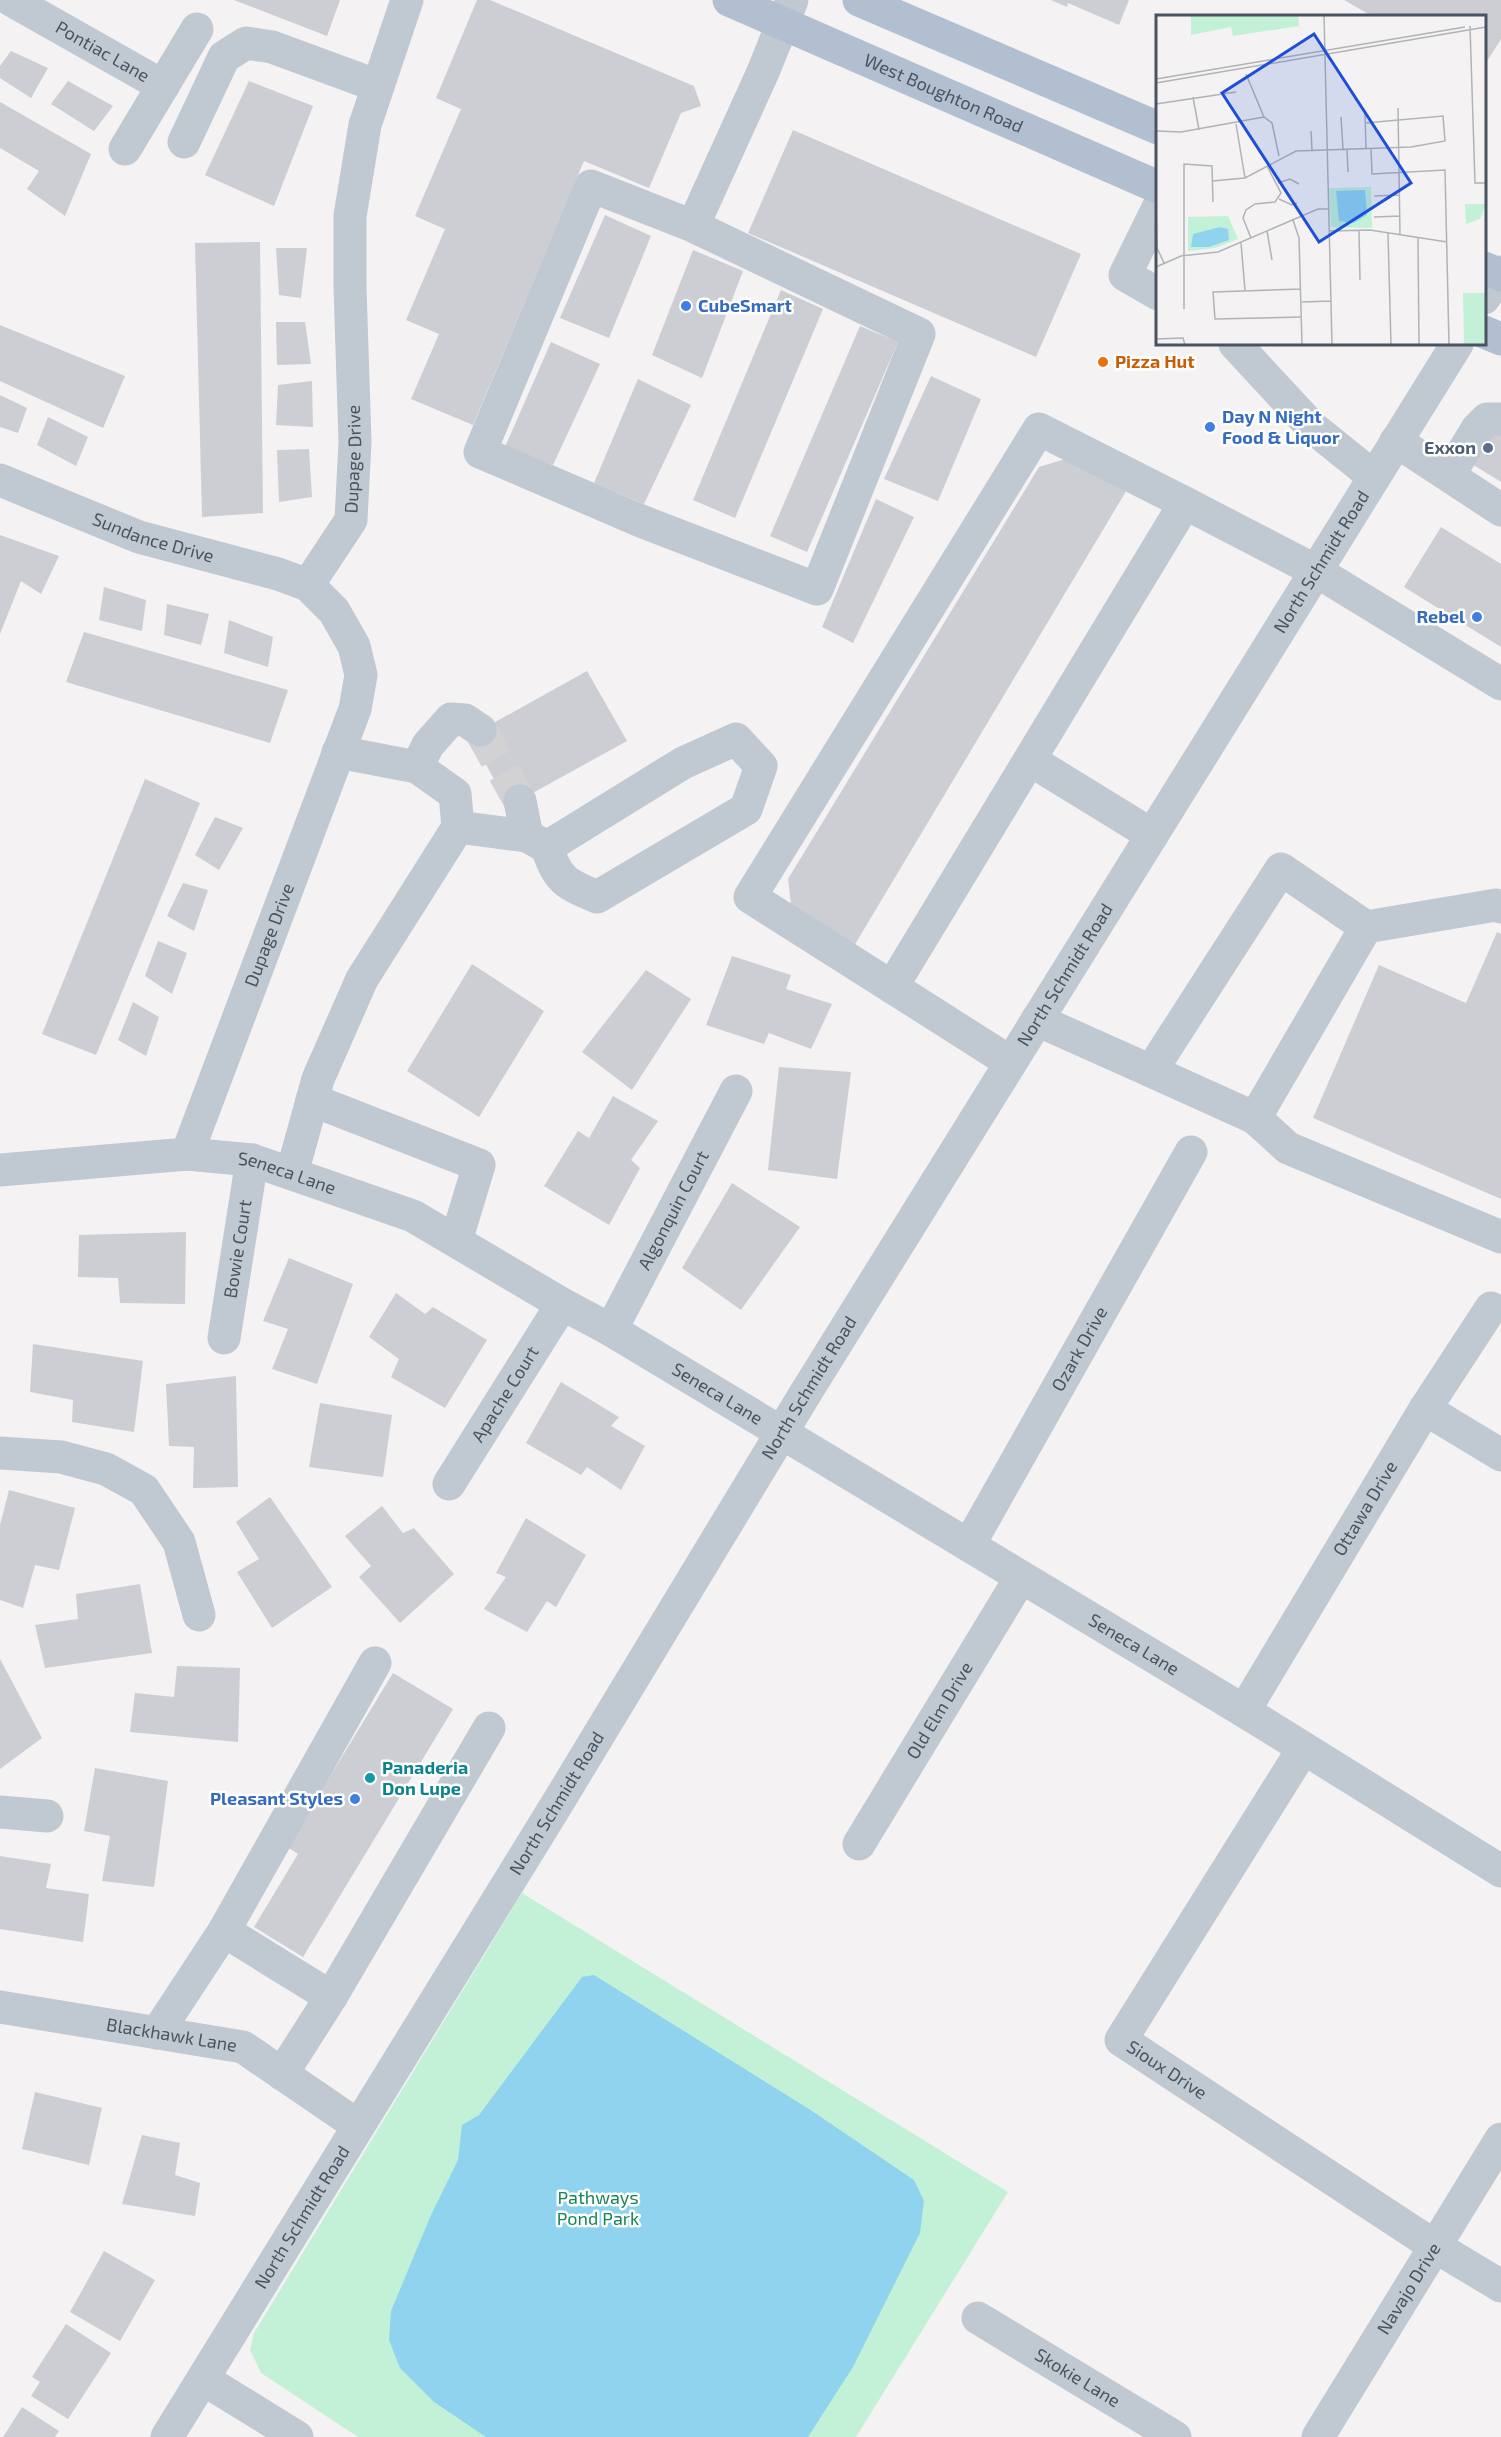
<svg xmlns="http://www.w3.org/2000/svg" width="1501" height="2437" viewBox="0 0 1501 2437" font-family="'Exo 2',sans-serif">
	<style>
		.green { fill: #c2f1d7 }
		.water { fill: #8fd3ee }
		.building { fill: #ccced4 }
		.lines { fill: none; stroke-linecap: round; stroke-linejoin: round }
		.minor-tunnel { stroke: #d2d2d5; stroke-width: 33; stroke-dasharray: 33 16; stroke-linecap: butt }
		.minor { stroke: #c0c8d1; stroke-width: 33 }
		.major { stroke: #b2bfd0; stroke-width: 33 }
		.shop-dot { fill: #3f7fe0; stroke: #fff; stroke-width: 2 }
		.food-dot { fill: #e8710a; stroke: #fff; stroke-width: 2 }
		.service-dot { fill: #5c6f8a; stroke: #fff; stroke-width: 2 }
		.culture-dot { fill: #0f9aa8; stroke: #fff; stroke-width: 2 }
		.labels { text-anchor: middle; stroke-width: 5; stroke-linejoin: round; paint-order: stroke }
		.street-label { font-size: 18px; fill: #495460; stroke: #fff }
		.shop-label { font-size: 18px; font-weight: bold; fill: #366cbe; stroke: #fff; text-anchor: start }
		.food-label { font-size: 18px; font-weight: bold; fill: #c56008; stroke: #fff; text-anchor: start }
		.service-label { font-size: 18px; font-weight: bold; fill: #4e5e75; stroke: #fff; text-anchor: end }
		.culture-label { font-size: 18px; font-weight: bold; fill: #0d838f; stroke: #fff; text-anchor: start }
		.park-label { font-size: 18px; fill: #178556; stroke: #fff }
		.inset-road { fill: none; stroke: #b0b3b8; stroke-width: 1.5 }
		.view { fill: #1d4ed8; fill-opacity: 0.15; stroke: #1d4ed8; stroke-width: 3 }
		.inset-edge { fill: none; stroke: #495460; stroke-width: 3 }
	</style>
	<rect width="100%" height="100%" fill="#f4f2f2"/>
	<path class="green" d="M522 1893 1008 2192 856 2437H358L261 2373 250 2350 254 2333Z"/>
	<path class="water" d="M594 1975 809 2109 914 2180 924 2201 920 2233 853 2367 808 2437H486L434 2402 400 2368 389 2340 391 2311 431 2215 458 2160 462 2125 479 2115 582 1977Z"/>
	<path class="building" d="M234 0H340L327 36Z
		M477 0H490L694 86 701 106 681 113 649 188 584 161 473 425 411 399 439 334 406 320 445 229 415 216 461 109 436 98Z
		M1051 0H1129L1119 25 1068 3 1067 7Z
		M1344 0H1501V39L1484 66V16H1372Z
		M11 51 48 68 31 98 0 78V66Z
		M68 81 113 106 94 131 51 104Z
		M249 81 313 106 274 206 205 175Z
		M0 102 91 154 65 216 27 189 39 171 0 148Z
		M793 130 1081 254 1036 357 748 233Z
		M605 215 651 236 609 338 560 318Z
		M260 242 263 513 202 517 195 243Z
		M276 248H307L301 298 279 295Z
		M693 250 743 271 702 378 652 355Z
		M781 290 823 309 735 518 693 500Z
		M276 322H305L311 364 277 365Z
		M0 325 125 376 103 428 0 381Z
		M860 326 898 342 807 552 770 536Z
		M551 342 600 364 553 465 505 447Z
		M931 376 981 399 938 501 884 479Z
		M638 379 691 405 644 504 594 483Z
		M312 381 313 427 276 425 278 385Z
		M0 395 27 408 18 433 0 427Z
		M48 417 88 437 76 466 37 445Z
		M1488 427 1501 435V482L1467 461Z
		M309 449 312 497 279 502 277 450Z
		M1072 457 1128 488 851 951 792 913 788 879 1039 467Z
		M876 499 914 517 853 643 822 627Z
		M1441 527 1501 564V647L1404 587Z
		M0 535 59 556 41 594 21 581 0 634Z
		M104 587 146 600 142 631 99 620Z
		M167 604 209 614 201 645 164 635Z
		M229 620 273 637 268 667 224 653Z
		M84 632 288 690 270 743 66 682Z
		M587 671 627 741 509 806 470 736Z
		M145 779 200 803 96 1055 42 1034Z
		M215 817 243 828 219 870 195 855Z
		M183 883 208 890 194 931 167 916Z
		M1497 932 1501 934V1199L1313 1118 1379 965 1466 1003Z
		M158 941 187 953 172 994 145 976Z
		M732 956 791 975 786 989 832 1004 811 1049 769 1033 764 1044 706 1025Z
		M472 964 544 1011 479 1117 407 1071Z
		M646 970 691 999 632 1090 582 1052Z
		M133 1002 159 1017 146 1056 118 1040Z
		M779 1067 851 1072 837 1179 768 1170Z
		M613 1096 658 1121 631 1160 640 1168 609 1225 544 1186 578 1131 589 1138Z
		M732 1183 800 1227 741 1310 682 1268Z
		M186 1232 185 1304 120 1303 118 1278 78 1277 79 1235Z
		M289 1258 353 1284 317 1384 272 1369 288 1329 263 1321Z
		M396 1293 425 1314 433 1307 487 1340 445 1408 391 1377 399 1359 369 1337Z
		M33 1344 143 1361 134 1432 72 1422 73 1400 30 1392Z
		M236 1376 238 1487 193 1488 194 1447 169 1446 166 1384Z
		M561 1382 619 1417 611 1426 645 1446 621 1490 587 1467 581 1475 526 1443Z
		M320 1403 392 1415 383 1477 309 1467Z
		M9 1490 75 1508 59 1570 35 1565 23 1608 0 1600V1525Z
		M270 1497 332 1587 272 1628 237 1572 259 1559 236 1522Z
		M382 1506 403 1533 414 1528 454 1574 400 1623 359 1577 371 1566 345 1536Z
		M526 1518 586 1555 556 1607 547 1601 527 1632 484 1609 506 1577 496 1573Z
		M140 1584 152 1653 45 1668 35 1625 78 1619 76 1594Z
		M0 1659 42 1738 0 1769Z
		M177 1666 240 1668 238 1742 130 1732 135 1693 174 1697Z
		M393 1673 453 1709 303 1957 254 1927 298 1854 287 1847Z
		M95 1768 168 1781 154 1887 102 1881 110 1836 84 1831Z
		M0 1856 51 1864 46 1888 89 1894 83 1942 0 1929Z
		M35 2092 102 2108 89 2165 22 2149Z
		M142 2135 180 2143 175 2175 200 2183 195 2216 122 2204Z
		M104 2251 155 2280 120 2341 70 2312Z
		M66 2324 111 2353 68 2419 31 2396 40 2382 32 2377Z
		M22 2407 59 2431 55 2437H3Z"/>
	<g class="lines">
		<path class="minor-tunnel" d="M480 730 520 801"/>
		<g class="minor">
			<path id="s1" d="M11 0 163 86"/>
			<path d="M184 142 224 57 246 43 272 47 378 86"/>
			<path d="M125 149 197 29"/>
			<path d="M1158 208 1125 275 1158 294"/>
			<path d="M693 226 919 334 817 589 641 521 480 452 591 186 693 226 763 72 792 0"/>
			<path d="M1484 298 1501 272"/>
			<path d="M1235 344 1312 427 1374 477"/>
			<path d="M1396 441 1501 510"/>
			<path d="M1449 475 1477 429 1487 419H1501"/>
			<path id="s2" d="M0 480 139 537 278 574 308 585"/>
			<path d="M1030 760 1152 835"/>
			<path d="M417 767 428 745 451 719 465 720 480 730"/>
			<path d="M520 801 527 836"/>
			<path d="M458 827 527 836 547 847C557 880 566 884 597 897L746 809 761 766 736 739 683 763 547 847"/>
			<path d="M892 987 750 897 1039 429 1185 503"/>
			<path d="M1037 1020 1151 1071 1281 869 1366 927 1496 905 1501 907"/>
			<path d="M1010 1062 892 987 1185 503 1316 571 1501 684"/>
			<path d="M1151 1071 1255 1118 1366 927"/>
			<path d="M312 1100 479 1165 456 1241"/>
			<path d="M1255 1118 1288 1148 1501 1237"/>
			<path id="s3" d="M187 1154 355 709 361 675 354 646 334 611 308 585 351 520 355 442 350 287V216L365 125 407 0"/>
			<path id="s4" d="M0 1170 187 1154 252 1160 413 1216 562 1304 611 1330 1244 1711 1501 1871"/>
			<path d="M292 1173 318 1079 362 979 458 827 455 794 417 767 338 752"/>
			<path id="s5" d="M611 1330 736 1091"/>
			<path id="s6" d="M224 1338 252 1160"/>
			<path d="M1425 1409 1501 1455"/>
			<path d="M0 1453 61 1457 106 1469 144 1490 179 1542 199 1615"/>
			<path id="s7" d="M449 1484 562 1304"/>
			<path id="s8" d="M969 1545 1191 1152"/>
			<path id="s9" d="M1244 1711 1425 1409 1491 1308"/>
			<path id="s10" d="M1303 1749 1121 2040 1436 2247 1501 2286"/>
			<path d="M0 1812 47 1816"/>
			<path id="s11" d="M859 1844 1021 1577"/>
			<path d="M224 1931 375 1663"/>
			<path d="M331 1997 489 1728"/>
			<path id="s12" d="M0 2007 243 2047 357 2125"/>
			<path d="M157 2033 224 1931 331 1997 282 2074"/>
			<path id="s13" d="M978 2318 1175 2437"/>
			<path d="M203 2379 297 2437"/>
			<path id="s14" d="M167 2437 560 1799 805 1394 1457 344"/>
			<path id="s15" d="M1318 2437 1501 2139"/>
		</g>
		<g class="major">
			<path id="s16" d="M729 0 1158 187"/>
			<path d="M859 0 1158 128"/>
			<path d="M1484 268 1501 275"/>
			<path d="M1484 332 1501 339"/>
		</g>
	</g>
	<g class="shop-dot">
		<circle cx="686" cy="306" r="6"/>
		<circle cx="1210" cy="427" r="6"/>
		<circle cx="1477" cy="617" r="6"/>
		<circle cx="355" cy="1799" r="6"/>
	</g>
	<circle class="food-dot" cx="1103" cy="362" r="6"/>
	<circle class="service-dot" cx="1488" cy="448" r="6"/>
	<circle class="culture-dot" cx="370" cy="1778" r="6"/>
	<g class="labels">
		<g class="street-label">
			<text dy="6" stroke="none"><textPath href="#s1" startOffset="105">Pontiac Lane</textPath></text>
			<text dy="6" stroke="none"><textPath href="#s16" startOffset="234">West Boughton Road</textPath></text>
			<text dy="6" stroke="none"><textPath href="#s3" startOffset="756">Dupage Drive</textPath></text>
			<text dy="6" stroke="none"><textPath href="#s2" startOffset="164">Sundance Drive</textPath></text>
			<text dy="6" stroke="none"><textPath href="#s14" startOffset="2202">North Schmidt Road</textPath></text>
			<text dy="6" stroke="none"><textPath href="#s3" startOffset="234">Dupage Drive</textPath></text>
			<text dy="6" stroke="none"><textPath href="#s14" startOffset="1716">North Schmidt Road</textPath></text>
			<text dy="6" stroke="none"><textPath href="#s4" startOffset="290">Seneca Lane</textPath></text>
			<text dy="6" stroke="none"><textPath href="#s5" startOffset="135">Algonquin Court</textPath></text>
			<text dy="6" stroke="none"><textPath href="#s6" startOffset="90">Bowie Court</textPath></text>
			<text dy="6" stroke="none"><textPath href="#s8" startOffset="225">Ozark Drive</textPath></text>
			<text dy="6" stroke="none"><textPath href="#s14" startOffset="1230">North Schmidt Road</textPath></text>
			<text dy="6" stroke="none"><textPath href="#s7" startOffset="106">Apache Court</textPath></text>
			<text dy="6" stroke="none"><textPath href="#s4" startOffset="776">Seneca Lane</textPath></text>
			<text dy="6" stroke="none"><textPath href="#s9" startOffset="236">Ottawa Drive</textPath></text>
			<text dy="6" stroke="none"><textPath href="#s4" startOffset="1262">Seneca Lane</textPath></text>
			<text dy="6" stroke="none"><textPath href="#s11" startOffset="156">Old Elm Drive</textPath></text>
			<text dy="6" stroke="none"><textPath href="#s14" startOffset="744">North Schmidt Road</textPath></text>
			<text dy="6" stroke="none"><textPath href="#s12" startOffset="174">Blackhawk Lane</textPath></text>
			<text dy="6" stroke="none"><textPath href="#s10" startOffset="398">Sioux Drive</textPath></text>
			<text dy="6" stroke="none"><textPath href="#s14" startOffset="258">North Schmidt Road</textPath></text>
			<text dy="6" stroke="none"><textPath href="#s15" startOffset="174">Navajo Drive</textPath></text>
			<text dy="6" stroke="none"><textPath href="#s13" startOffset="116">Skokie Lane</textPath></text>
		</g>
		<g class="shop-label">
			<text x="698" y="312">CubeSmart</text>
			<text x="1222" y="423">Day N Night<tspan x="1222" dy="21">Food &amp; Liquor</tspan></text>
			<text x="1465" y="623" text-anchor="end">Rebel</text>
			<text x="343" y="1805" text-anchor="end">Pleasant Styles</text>
		</g>
		<g class="food-label">
			<text x="1115" y="368">Pizza Hut</text>
		</g>
		<g class="service-label">
			<text x="1476" y="454">Exxon</text>
		</g>
		<g class="culture-label">
			<text x="382" y="1774">Panaderia<tspan x="382" dy="21">Don Lupe</tspan></text>
		</g>
		<g class="park-label">
			<text x="598" y="2204">Pathways<tspan x="598" dy="21">Pond Park</tspan></text>
		</g>
	</g>
	<g transform="translate(1156 15)">
		<rect width="330" height="330" fill="#f4f2f2"/>
		<path d="M35 0H142L143 11 77 21 75 12 35 20ZM215 172 216 213 175 212 173 173ZM309 189H330L324 204 310 209ZM72 201 82 224 59 233 32 236V202ZM307 278H330V330H308Z" fill="#c2f1d7"/>
		<path d="M209 175 211 200 198 208 183 206 180 176ZM64 212 72 214 73 225 53 232H35L37 219Z" fill="#8fd3ee"/>
		<path class="inset-road" d="M168 0 176 330M314 11 319 168H330M90 59 108 102 116 108 123 141M0 64 309 12M0 68 330 12M37 82 43 115M0 89 80 77M242 93 244 220M209 99 210 134M185 102 187 134M80 109 89 163M0 116 25 117 108 102M155 116 156 135M191 134 192 157M215 134 216 159 289 155 293 330M56 166 89 163 140 136 255 132 289 126 287 101 209 108M122 168 134 164 143 169M218 181 244 180M123 184 136 190 141 188M0 189 1 233 8 248M218 202 244 201M137 205 143 223 146 330M203 215 204 265M111 216 116 245M173 216 214 215 291 227M232 218 235 330M95 223 87 203 90 195 99 189 119 187 125 178 111 151M262 223 263 330M85 228 89 275M0 252 25 241 62 237 162 194H172M145 274 57 277 59 304 146 302M146 287 175 286M28 294V149L56 151 57 187M0 324 27 323 29 330"/>
		<path class="view" d="M158 19 255 168 163 227 66 78Z"/>
		<rect width="330" height="330" class="inset-edge"/>
	</g>
</svg>
